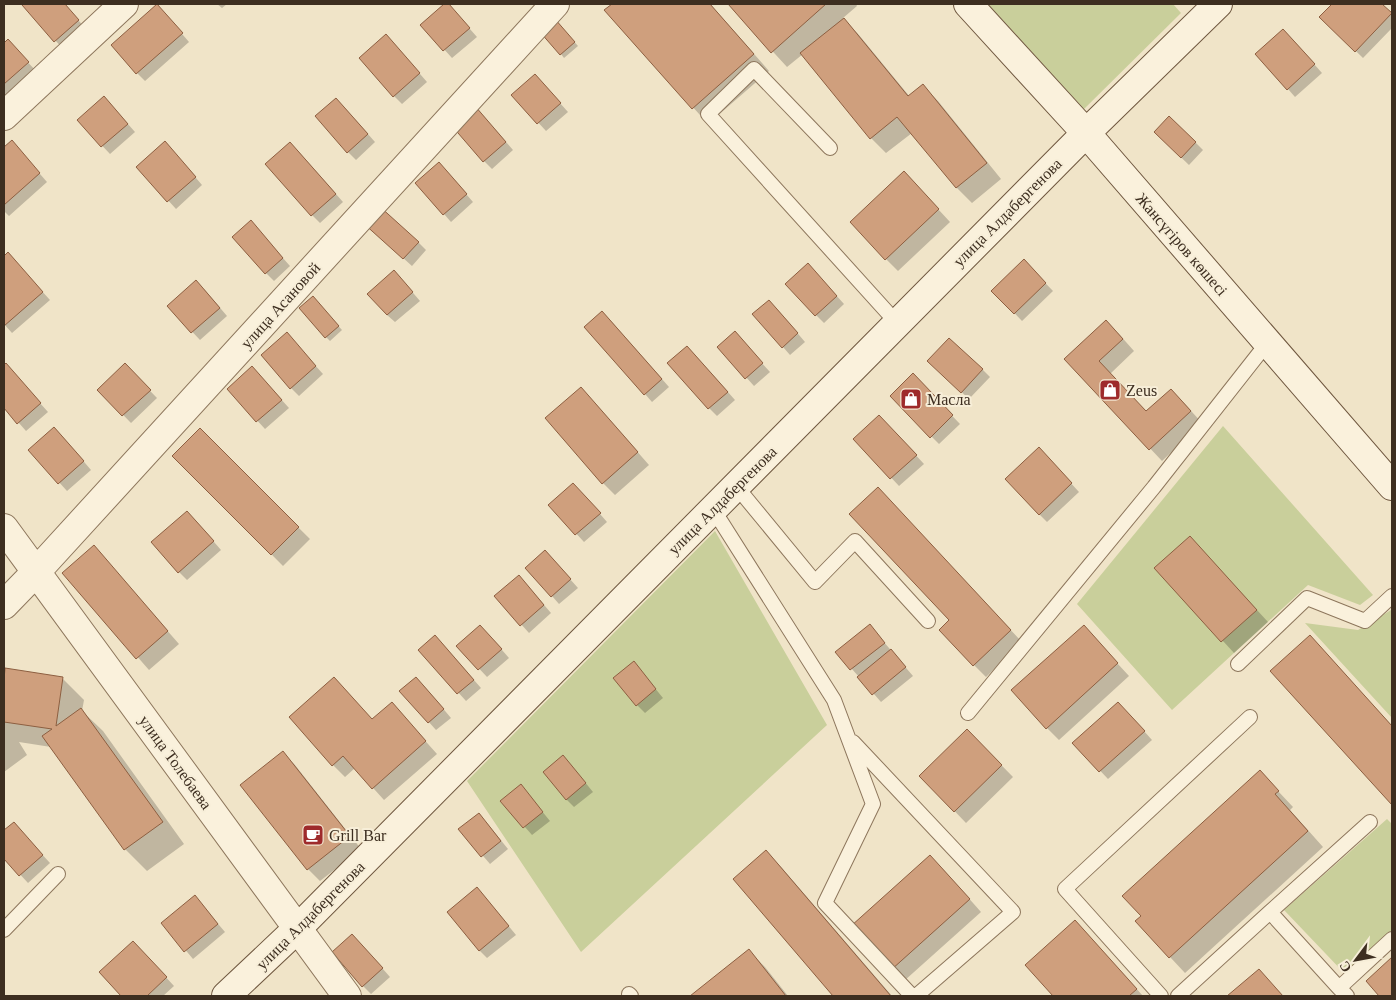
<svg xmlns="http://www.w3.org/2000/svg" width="1396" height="1000" viewBox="0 0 1396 1000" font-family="'Times New Roman',serif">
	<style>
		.green { fill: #c9cf9b }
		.shadow { fill: #0003 }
		.building { fill: #cf9f7d; stroke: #8d5f41 }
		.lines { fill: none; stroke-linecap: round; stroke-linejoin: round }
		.lane-casing { stroke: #8d765c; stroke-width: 16 }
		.street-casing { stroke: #8d765c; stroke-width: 30 }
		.secondary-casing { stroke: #6f573f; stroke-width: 30 }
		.lane { stroke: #faf1dc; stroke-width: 14 }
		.street { stroke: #faf1dc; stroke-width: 28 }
		.secondary { stroke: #faf1dc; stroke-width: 28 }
		.labels { text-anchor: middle; stroke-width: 4; stroke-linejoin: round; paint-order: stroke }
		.street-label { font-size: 16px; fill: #3d2e20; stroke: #f7eed8 }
		.poi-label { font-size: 16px; fill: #3d2e20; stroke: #f7eed8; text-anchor: start }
	</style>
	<rect width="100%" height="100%" fill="#f0e4c8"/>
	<path class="green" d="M988 4H1173L1181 13 1084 109Z
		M1223 426 1373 595 1360 605 1308 585 1172 710 1077 604Z
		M715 531 827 725 581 952 467 781Z
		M1391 610 1392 611V718L1305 623 1358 630Z
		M1387 819 1392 824V930L1346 975 1284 910Z"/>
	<path class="shadow" d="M26 4H64L86 29 63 49 24 5Z
		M217 4H227L222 8Z
		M445 4 454 11 477 37 452 58 422 25Z
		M613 4H710L769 71 708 124 606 10Z
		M729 4H856L857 6 843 18 859 35 910 97 923 86 938 101 1001 179 972 203 957 188 912 133 886 153 871 138 803 54 787 67Z
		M1333 4H1380L1392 16V28L1363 58 1321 17Z
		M165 14 189 42 145 81 137 73Z
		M555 20 578 46 564 58 561 54Z
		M1291 38 1322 73 1295 97 1288 89Z
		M8 41 36 71 4 99V45Z
		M394 44 427 82 402 104 394 96Z
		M542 83 568 112 546 131 513 95Z
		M112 106 135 132 110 154 78 120Z
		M344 107 375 142 356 160 348 152Z
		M483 116 513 150 492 169 484 161Z
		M1163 140 1195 142 1203 150 1189 165Z
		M12 142 47 182 9 216 4 211V149Z
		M173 151 202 185 176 209 138 167Z
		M298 151 343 202 320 223 312 215Z
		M447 172 473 202 451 222 444 214Z
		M915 184 950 222 898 271 886 259Z
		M258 230 290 266 274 281 266 273Z
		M372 230 418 242 426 250 412 266Z
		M8 254 50 300 12 333 4 324V257Z
		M1024 261 1053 291 1022 321 993 291Z
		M816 273 844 304 824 323 816 315Z
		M402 280 420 301 395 322 387 315Z
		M204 289 227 316 200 340 168 306Z
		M316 301 342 330 330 341 326 337Z
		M777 309 805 342 790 355 783 347Z
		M610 320 669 387 652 402 645 394Z
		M1118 333 1134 351 1110 374 1146 413 1183 402 1202 423 1162 461 1066 359Z
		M742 341 770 372 754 386 719 347Z
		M294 342 323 374 299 396 291 388Z
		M695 355 735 400 717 416 709 408Z
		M6 365 48 412 26 431 4 406V367Z
		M125 365 157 398 131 423 99 390Z
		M937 369H982L990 377 969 399Z
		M913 375 960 424 939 444 891 396Z
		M260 376 289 408 265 429 228 389Z
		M592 400 649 465 615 495 603 483Z
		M887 424 924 464 899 486 855 439Z
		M200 430 310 539 283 566 174 456Z
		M62 436 91 470 67 491 30 450Z
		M1047 457 1079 492 1047 522 1039 514Z
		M581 492 607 522 584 542 550 505Z
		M889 501 1022 642 986 677 974 665Z
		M195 520 221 550 187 580 179 572Z
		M94 547 179 644 149 670 64 573Z
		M1201 549 1268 622 1234 653 1156 568Z
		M553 560 578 588 559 604 552 596Z
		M526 584 551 613 529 633 496 596Z
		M488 634 509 658 487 677 458 646Z
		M877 634 913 676 881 702 837 652Z
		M1095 639 1129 676 1059 740 1047 728Z
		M443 645 481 688 466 701 420 650Z
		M1325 652 1392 726V803L1272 671Z
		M7 669 62 678 84 700 82 711 103 731 184 844 147 871 125 849 51 747 19 742 27 755 4 772V690Z
		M641 671 663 698 645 713 637 705Z
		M424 686 451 718 436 730 401 691Z
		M1126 711 1152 740 1108 779 1074 743Z
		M403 716 437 754 384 800 355 768 345 777 333 765 373 720Z
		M967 730 1013 777 966 823 921 776Z
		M283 753 295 765 361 849 320 881 308 869 242 785Z
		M571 765 593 792 574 807 566 799Z
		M1260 772 1293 807 1290 810 1323 847 1185 973 1170 957 1142 916Z
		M528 794 550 821 532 835 502 801Z
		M486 822 508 849 490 864 460 829Z
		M13 823 50 863 28 883 4 857V832Z
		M766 852 782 868 892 996H834L734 879Z
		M942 868 981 912 904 981 892 969Z
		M477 888 516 935 487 958 479 950Z
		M202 905 225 932 193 959 163 923Z
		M1087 934 1143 996H1055L1027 965Z
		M360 943 390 977 371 994 363 986Z
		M141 950 174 986 163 996H123L101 973Z
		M749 951 765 967 788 996H692Z
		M1259 970 1283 996H1229Z"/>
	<path class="building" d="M24 4H65L79 20 54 42 22 5Z
		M157 4 183 33 136 74 111 45Z
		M444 4H449L470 28 443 51 420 25Z
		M612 4H710L754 54 692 109 604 10Z
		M728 4H826L771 53Z
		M1332 4H1382L1392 13 1355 52 1319 17Z
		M844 18 908 96 923 84 987 163 956 188 897 117 870 139 800 53Z
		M555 19 575 42 560 55 540 32Z
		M1283 29 1315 64 1287 90 1255 54Z
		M386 34 420 73 393 97 359 58Z
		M8 39 29 62 4 84V43Z
		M535 74 561 103 537 124 511 95Z
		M104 96 128 124 101 147 77 120Z
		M336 98 368 134 347 153 315 116Z
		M475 106 506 142 483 162 452 126Z
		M1169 116 1196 142 1181 158 1154 132Z
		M12 140 40 173 4 205V147Z
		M165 141 196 177 167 202 136 167Z
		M290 142 336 194 311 216 265 164Z
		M439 162 467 194 443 215 415 183Z
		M904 171 939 209 885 260 850 222Z
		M378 205 419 242 403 259 362 222Z
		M251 220 283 258 265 274 232 237Z
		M8 252 43 292 4 326V256Z
		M1024 259 1046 283 1014 314 991 291Z
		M808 263 837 296 815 316 785 284Z
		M394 270 413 292 387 315 367 294Z
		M196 280 220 308 191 333 167 306Z
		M313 296 339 326 325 338 299 308Z
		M769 300 798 333 782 348 752 314Z
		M602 311 662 379 644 395 584 327Z
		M1106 320 1123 339 1099 361 1146 411 1171 389 1191 411 1149 450 1064 359Z
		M735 331 763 363 745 379 717 347Z
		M287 332 316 366 290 389 261 355Z
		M949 338 983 369 961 393 927 361Z
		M687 346 728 392 708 409 667 363Z
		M6 363 41 403 17 424 4 408V365Z
		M125 363 151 390 122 416 97 390Z
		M252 366 282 400 256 422 227 389Z
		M913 373 953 415 930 438 890 396Z
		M581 387 638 452 602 484 545 418Z
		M879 415 917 455 890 479 853 439Z
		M54 427 84 461 58 484 28 450Z
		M200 428 299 527 271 555 172 456Z
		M1039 447 1072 483 1039 515 1005 479Z
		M573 483 601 513 575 535 548 505Z
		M878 487 1011 630 973 666 939 630 949 620 849 514Z
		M187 511 214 541 178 573 151 542Z
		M1190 536 1257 610 1221 642 1154 568Z
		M94 545 168 631 136 659 62 573Z
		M545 550 571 579 551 597 525 568Z
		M519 575 544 605 520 626 494 596Z
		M870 624 885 643 850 670 835 652Z
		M480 625 502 649 478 670 456 646Z
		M1084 625 1118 663 1046 729 1011 690Z
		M435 635 474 680 457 694 418 650Z
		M1310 635 1392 726V805L1270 671Z
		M891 649 906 667 872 695 857 677Z
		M634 661 656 689 636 706 613 678Z
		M5 668 63 677 56 726 81 708 163 822 124 850 42 736 52 729 4 722V680Z
		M334 677 372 719 392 702 426 741 372 789 343 756 332 766 289 717Z
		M416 677 444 709 428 723 399 691Z
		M1118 702 1145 731 1099 772 1072 743Z
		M967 729 1002 765 954 812 919 776Z
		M283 751 350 836 307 870 240 785Z
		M563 755 586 783 566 800 543 772Z
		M1260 770 1279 791 1275 794 1308 831 1169 958 1135 921 1141 916 1122 896Z
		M521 784 543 812 523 828 500 801Z
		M479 813 501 841 481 857 458 829Z
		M14 822 43 855 19 876 4 859V830Z
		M766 850 891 996H833L733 879Z
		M930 855 970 899 891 970 851 926Z
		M477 887 509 926 479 951 447 912Z
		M195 895 218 924 184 952 161 923Z
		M1075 920 1137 989 1129 996H1053L1025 965Z
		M352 934 383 968 362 987 332 952Z
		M133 941 167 977 147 996H121L99 972Z
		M749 949 786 996H690Z
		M1392 957V996H1379L1366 981Z
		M1259 969 1283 996H1227Z"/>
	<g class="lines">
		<g class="lane-casing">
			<path id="lane" d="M830 148 754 69 708 114 897 323
				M736 486 815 582 855 541 928 621
				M713 509 834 700 873 804 825 903 912 996
				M1238 664 1307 598 1365 621 1392 596
				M968 713 1154 487 1268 342
				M853 742 1013 912 916 996
				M4 930 58 874
				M1339 988 1270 912 1370 822
				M629 994 631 996
				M1161 996 1065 889 1250 717
				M1178 996 1270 912
				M1347 996 1339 988 1392 939"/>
		</g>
		<g class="street-casing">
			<path id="street" d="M4 116 124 4
				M4 528 347 996
				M4 605 36 572 555 4"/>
		</g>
		<g class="secondary-casing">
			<path id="secondary" d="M968 4 1086 133 1392 486
				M226 996 298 928 1086 133 1218 4"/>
		</g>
		<use href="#lane" class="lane"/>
		<use href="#street" class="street"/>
		<use href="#secondary" class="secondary"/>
	</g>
	<defs>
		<g id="shop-square" transform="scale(1.125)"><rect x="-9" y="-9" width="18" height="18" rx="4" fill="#9e2a2b" stroke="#f7eed8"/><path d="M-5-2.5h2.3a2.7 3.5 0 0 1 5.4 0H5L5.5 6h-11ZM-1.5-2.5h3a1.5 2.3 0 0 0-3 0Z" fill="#fff"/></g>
		<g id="cafe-square" transform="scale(1.125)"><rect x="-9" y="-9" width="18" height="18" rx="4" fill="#9e2a2b" stroke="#f7eed8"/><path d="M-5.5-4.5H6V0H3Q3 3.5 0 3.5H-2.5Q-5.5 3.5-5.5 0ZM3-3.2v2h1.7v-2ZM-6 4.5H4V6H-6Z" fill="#fff"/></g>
	</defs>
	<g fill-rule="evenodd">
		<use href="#shop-square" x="1110" y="390"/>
		<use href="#shop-square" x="911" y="399"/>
		<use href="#cafe-square" x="313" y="835"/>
	</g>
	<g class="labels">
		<g class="street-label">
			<text transform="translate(1007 212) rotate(-45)" y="6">улица Алдабергенова</text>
			<text transform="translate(1182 244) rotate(49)" y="6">Жансүгіров көшесі</text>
			<text transform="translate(280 305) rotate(-48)" y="6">улица Асановой</text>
			<text transform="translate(722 500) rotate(-45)" y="6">улица Алдабергенова</text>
			<text transform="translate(176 762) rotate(54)" y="6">улица Толебаева</text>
			<text transform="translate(310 915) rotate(-45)" y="6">улица Алдабергенова</text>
		</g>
		<g class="poi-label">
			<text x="1126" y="396">Zeus</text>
			<text x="927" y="405">Масла</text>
			<text x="329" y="841">Grill Bar</text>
		</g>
	</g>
	<rect width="1396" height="1000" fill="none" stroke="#3d2e20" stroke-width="10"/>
	<g transform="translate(1356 960) rotate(238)" stroke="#f7eed8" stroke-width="4" paint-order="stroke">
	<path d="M0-4L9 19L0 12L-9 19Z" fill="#3d2e20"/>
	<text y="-8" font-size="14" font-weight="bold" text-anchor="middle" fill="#3d2e20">С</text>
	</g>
</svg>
